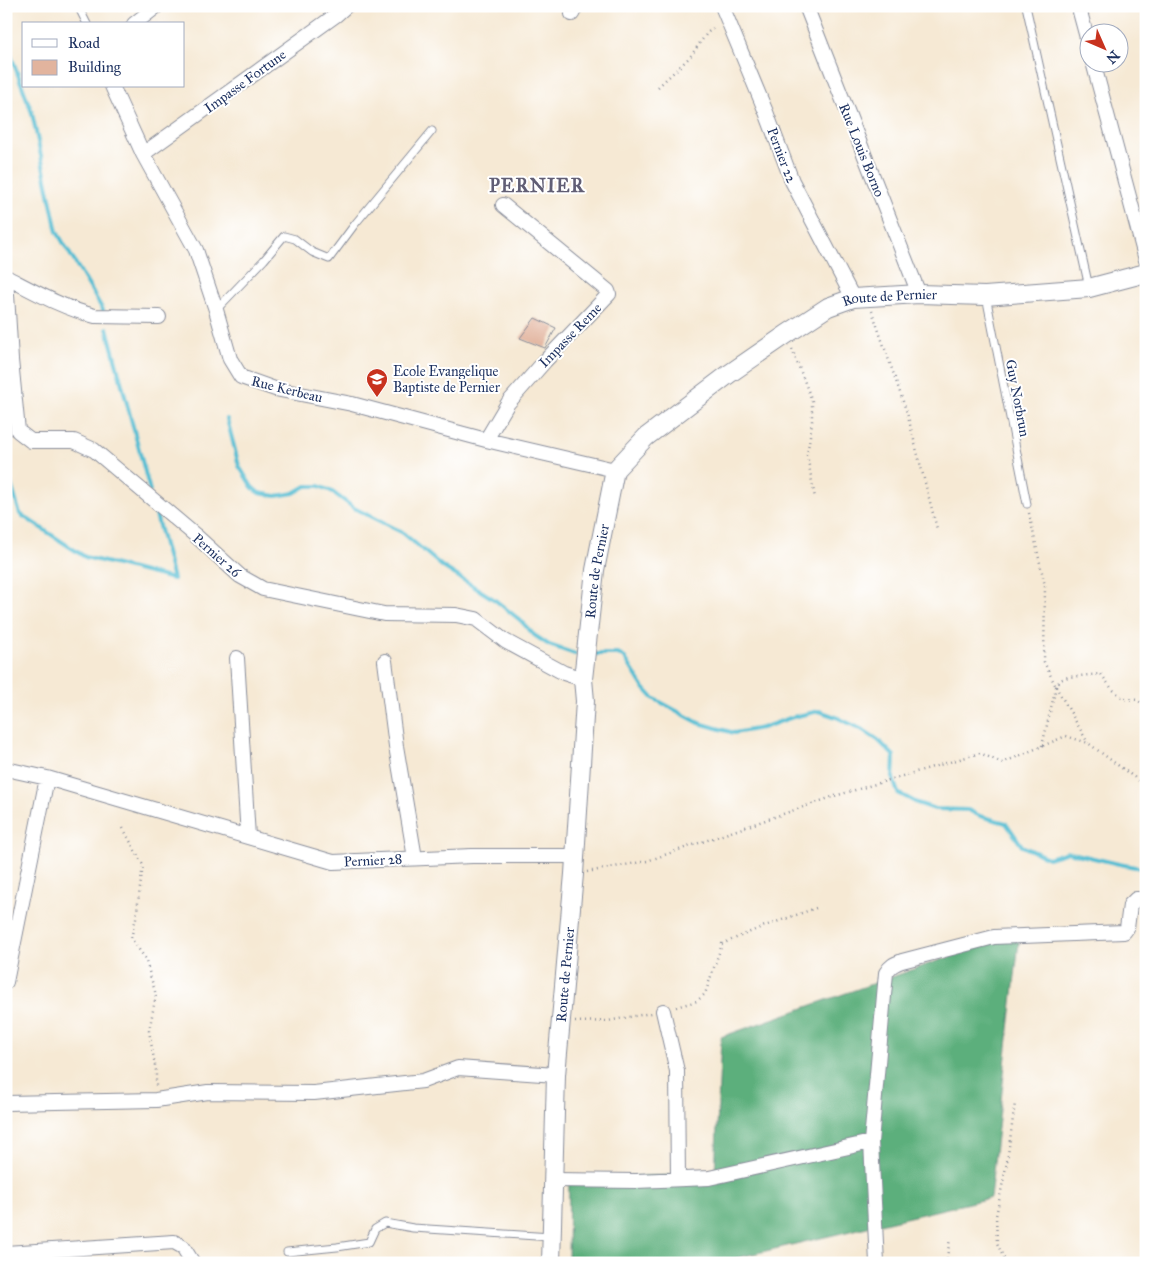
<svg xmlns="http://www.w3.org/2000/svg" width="1152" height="1269" viewBox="0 0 1152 1269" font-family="'IM FELL Great Primer',serif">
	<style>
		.forest { fill: #5caf7c; stroke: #3c6f6d }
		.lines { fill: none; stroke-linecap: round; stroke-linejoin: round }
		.stream { stroke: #56bed3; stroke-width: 4 }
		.building { fill: #e2b49e }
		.service-casing { stroke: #888c99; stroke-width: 9 }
		.minor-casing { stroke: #888c99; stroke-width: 16 }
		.tertiary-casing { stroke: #888c99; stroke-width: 20 }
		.path { stroke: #888c99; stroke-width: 2.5; stroke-dasharray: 1 4; stroke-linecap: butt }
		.service { stroke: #fff; stroke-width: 7 }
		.minor { stroke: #fff; stroke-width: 14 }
		.tertiary { stroke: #fff; stroke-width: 18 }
		.labels { text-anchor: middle; stroke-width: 4; stroke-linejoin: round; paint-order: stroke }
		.street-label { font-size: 14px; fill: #1b2f5e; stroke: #fff }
		.poi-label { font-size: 14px; fill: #1b2f5e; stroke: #fff; text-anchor: start }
		.district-label { font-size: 19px; font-weight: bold; letter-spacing: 1px; fill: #615e74; stroke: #fff }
	</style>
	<rect width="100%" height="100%" fill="#fff"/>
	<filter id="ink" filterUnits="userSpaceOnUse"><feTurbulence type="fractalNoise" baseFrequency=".02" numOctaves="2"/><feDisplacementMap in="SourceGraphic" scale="10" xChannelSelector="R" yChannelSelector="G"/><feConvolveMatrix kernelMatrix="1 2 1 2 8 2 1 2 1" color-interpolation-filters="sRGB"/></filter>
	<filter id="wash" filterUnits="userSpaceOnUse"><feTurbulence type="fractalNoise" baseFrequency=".0096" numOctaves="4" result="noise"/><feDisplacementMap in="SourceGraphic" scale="20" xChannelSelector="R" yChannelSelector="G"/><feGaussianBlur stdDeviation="1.12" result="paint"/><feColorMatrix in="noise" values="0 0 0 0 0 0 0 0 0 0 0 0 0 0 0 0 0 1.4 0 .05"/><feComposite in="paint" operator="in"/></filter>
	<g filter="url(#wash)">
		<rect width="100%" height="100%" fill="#f6e9d4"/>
		<path class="forest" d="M1020 932 990 1198 715 1263H568L569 1178 715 1174 721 1037Z"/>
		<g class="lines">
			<path class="stream" d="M6 42 32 113 57 232 103 310
				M107 328 150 491
				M227 419 239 466 252 487 259 493 276 496 294 493 306 486H319L331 491 354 508 403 533 443 567 495 600 520 620 534 635 549 645 575 654
				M6 482 10 481 20 514 85 557 173 579 154 507
				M595 654H618L625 658 643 687 653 698 699 723 734 733 762 728 793 717 819 711 836 717 863 730 878 740 894 756 893 779 898 793 917 803 935 809 968 810 980 816 1006 823 1022 846 1048 858 1068 852 1119 864 1146 869"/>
		</g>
		<g id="blocks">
			<path class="building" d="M535 318 556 328 545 348 520 338Z"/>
		</g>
	</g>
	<g filter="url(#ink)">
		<use href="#blocks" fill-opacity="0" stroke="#888c99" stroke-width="1"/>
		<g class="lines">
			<g class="service-casing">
				<path id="service" d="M78 6 87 24
					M1026 6 1089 287
					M986 296 1027 504
					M216 310 264 260 284 236 295 239 312 252 329 259 355 224 432 131
					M287 1252 337 1247 369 1242 375 1229 385 1223 413 1228 551 1237"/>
			</g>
			<g class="minor-casing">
				<path id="minor" d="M722 6 766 112 792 181 853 298
					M806 6 919 294
					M1080 12 1090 49
					M572 14 576 6
					M134 24 157 6
					M1093 62 1146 260
					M112 86 143 154 196 250 216 310 230 359 241 377 275 389 352 404 486 440 615 470
					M143 154 336 15 346 6
					M6 277C35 292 63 308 95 316L159 317
					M6 278 11 360 18 431 31 441H74L94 450 195 535 240 576 263 589 384 614 456 615 476 619 505 641 564 673 583 679
					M486 440 508 403 545 361 609 294 608 291 503 205
					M237 658 248 837
					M385 661 396 746 415 858
					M6 769 47 778 6 982
					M47 778 333 862 472 856H575
					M663 1011 677 1071 678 1179
					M6 1103 156 1100 208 1092 314 1093 423 1081 458 1068 556 1075
					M553 1180 636 1181 709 1178 871 1142
					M6 1253 174 1242 183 1247 193 1263
					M877 1263 871 1142 886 973C890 966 894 964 902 961L994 937 1124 932 1127 928 1130 905 1136 899H1146"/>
			</g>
			<g class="tertiary-casing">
				<g id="tertiary">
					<path id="s1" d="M551 1263 556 1075 574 874 585 701 583 679 595 570 615 470 646 437 729 374 787 334 828 307 853 298 919 294 985 296 1089 288 1146 273"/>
				</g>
			</g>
			<path class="path" d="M658 87 690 57 707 33 716 26
				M872 311 907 413 937 529
				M792 349 812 401V423L807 455 815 498
				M1029 513 1045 586 1044 662 1056 687
				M1056 687 1060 680 1068 677 1101 674 1112 689 1124 699 1138 700 1146 708
				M1042 746 1056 687 1088 743
				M123 828 143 865 136 918 131 938 145 958 156 995 149 1031 156 1071V1086
				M587 872 647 861 835 796 980 753 1002 763 1066 736 1088 743 1146 786
				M676 1007 697 1001 705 994 722 944 762 927 816 908
				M575 1022 608 1021 651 1013
				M946 1263 950 1239
				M1006 1263 997 1243 996 1216 1007 1162 1015 1103"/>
			<use href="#service" class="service"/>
			<use href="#minor" class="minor"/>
			<use href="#tertiary" class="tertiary"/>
		</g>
	</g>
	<defs>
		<g id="school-pin" transform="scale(1.125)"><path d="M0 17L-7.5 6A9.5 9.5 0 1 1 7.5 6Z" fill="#c8321e" stroke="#fff"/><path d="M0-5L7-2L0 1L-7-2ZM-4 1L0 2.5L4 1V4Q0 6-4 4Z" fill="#fff"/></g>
	</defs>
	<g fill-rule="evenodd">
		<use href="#school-pin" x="377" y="379"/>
	</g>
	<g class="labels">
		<g class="street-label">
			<text transform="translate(245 81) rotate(-36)" y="5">Impasse Fortune</text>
			<text transform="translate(862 150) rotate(68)" y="5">Rue Louis Borno</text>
			<text transform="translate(782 155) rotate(69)" y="5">Pernier 22</text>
			<text dy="5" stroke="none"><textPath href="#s1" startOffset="1129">Route de Pernier</textPath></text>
			<text transform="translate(570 335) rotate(-46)" y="5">Impasse Reme</text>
			<text transform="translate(287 389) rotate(14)" y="5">Rue Kerbeau</text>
			<text transform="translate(1018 398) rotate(79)" y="5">Guy Norbrun</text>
			<text transform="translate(217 555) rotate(41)" y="5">Pernier 26</text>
			<text dy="5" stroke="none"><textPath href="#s1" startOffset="694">Route de Pernier</textPath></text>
			<text transform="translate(373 860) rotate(-3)" y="5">Pernier 28</text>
			<text dy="5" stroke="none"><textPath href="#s1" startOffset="289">Route de Pernier</textPath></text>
		</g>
		<g class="poi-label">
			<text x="393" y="376">Ecole Evangelique<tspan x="393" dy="16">Baptiste de Pernier</tspan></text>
		</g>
		<g class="district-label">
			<text x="537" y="192">PERNIER</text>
		</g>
	</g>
	<rect width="1152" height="1269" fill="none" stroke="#fff" stroke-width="25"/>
	<rect x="22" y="22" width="162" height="65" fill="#ffffff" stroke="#a4acbf"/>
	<rect x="32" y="39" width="25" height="8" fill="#ffffff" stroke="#a4acbf"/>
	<text x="68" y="48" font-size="15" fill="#1b2f5e">Road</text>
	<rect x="32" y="60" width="25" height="15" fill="#e2b49e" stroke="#a4acbf"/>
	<text x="68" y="72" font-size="15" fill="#1b2f5e">Building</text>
	<g transform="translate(1104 48) rotate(135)"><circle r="24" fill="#ffffff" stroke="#a4acbf"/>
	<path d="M0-4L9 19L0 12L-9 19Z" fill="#c8321e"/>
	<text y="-8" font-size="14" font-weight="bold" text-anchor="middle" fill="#1b2f5e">N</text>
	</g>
</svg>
